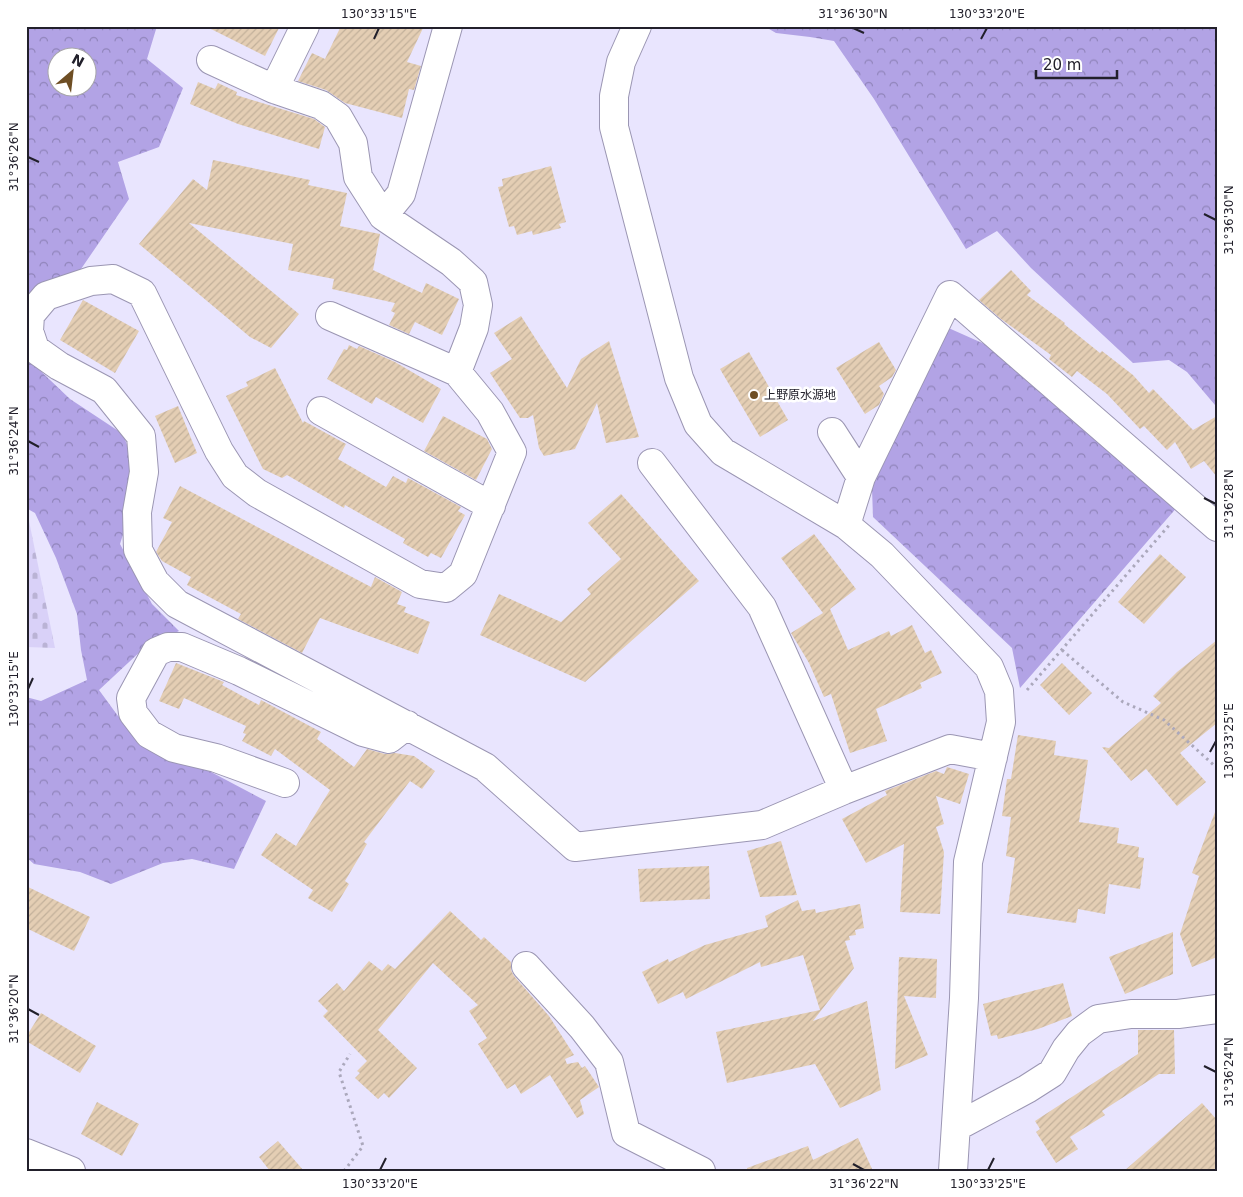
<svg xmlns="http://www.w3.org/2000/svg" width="1243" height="1197" viewBox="0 0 1243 1197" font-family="'DejaVu Sans','Noto Sans JP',sans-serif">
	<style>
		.forest { fill: url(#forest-crowns); fill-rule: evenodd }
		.cemetery { fill: url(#cemetery-stones) }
		.building { fill: url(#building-hatch) }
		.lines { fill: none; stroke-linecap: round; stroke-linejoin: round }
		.minor-casing { stroke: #9b96b3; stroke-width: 30 }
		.path { stroke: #aba8bc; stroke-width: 3; stroke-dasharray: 2.5 4; stroke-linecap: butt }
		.minor { stroke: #fff; stroke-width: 28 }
		.ticks { fill: none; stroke: #22202b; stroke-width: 2 }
		.poi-dot { fill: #6e4e24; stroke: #fff; stroke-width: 2 }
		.labels { text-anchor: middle; stroke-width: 5; stroke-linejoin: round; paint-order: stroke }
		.poi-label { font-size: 12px; fill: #22202b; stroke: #fff; text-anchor: start }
		.neatline { fill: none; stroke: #22202b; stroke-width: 2 }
		.ticks-label { font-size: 12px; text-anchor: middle; fill: #22202b }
	</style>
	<defs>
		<pattern id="forest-crowns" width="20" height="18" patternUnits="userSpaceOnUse" patternTransform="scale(1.25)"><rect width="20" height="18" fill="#b2a3e5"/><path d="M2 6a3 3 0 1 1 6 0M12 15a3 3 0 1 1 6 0" fill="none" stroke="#9084ba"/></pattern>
		<pattern id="cemetery-stones" width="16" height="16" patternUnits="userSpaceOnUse" patternTransform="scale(1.25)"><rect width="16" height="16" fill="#d9d1f8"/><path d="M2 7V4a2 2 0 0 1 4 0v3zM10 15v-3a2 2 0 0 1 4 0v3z" fill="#bab3d5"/></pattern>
		<pattern id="building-hatch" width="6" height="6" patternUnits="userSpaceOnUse" patternTransform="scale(1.25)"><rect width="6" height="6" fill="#e4ceb4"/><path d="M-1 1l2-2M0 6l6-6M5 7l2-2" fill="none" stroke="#c3b19b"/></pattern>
	</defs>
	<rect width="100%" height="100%" fill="#e9e5fe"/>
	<path class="forest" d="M26 26H157L147 59 183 88 159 147 118 162 129 199 81 269 26 305ZM58 58H88V88H58Z
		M764 26H1217V403L1215 405 1187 372 1169 360 1133 363 1031 268 997 231 966 249 874 99 834 41 810 37 776 33Z
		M944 326 989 346 1179 505 1020 688 1012 648 873 517 872 489 877 466Z
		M26 353 28 359 70 399 123 434 140 480 120 544 152 604 179 631 143 649 99 690 118 716 194 763 266 801 234 869 192 859 163 863 111 884 80 872 34 864 26 857V697L41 701 87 680 81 650 77 614 56 558 35 513 26 508Z"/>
	<path class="cemetery" d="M26 520 29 521 55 648 26 647Z"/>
	<path class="building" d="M205 26H280L265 56Z
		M341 26H424L407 62 421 66 414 90 409 89 402 118 345 103 326 90 298 81 312 53 325 59Z
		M198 82 215 89 218 83 237 92 236 95 314 119 325 127 319 149 238 124 190 104Z
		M213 160 310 180 308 185 347 193 340 226 380 234 373 270 422 293 426 283 459 299 442 335 415 322 409 334 389 325 395 313 391 311 395 303 332 289 334 279 288 270 293 244 189 223 299 314 271 348 250 337 139 244 193 179 207 190Z
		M551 166 566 222 559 224 561 228 533 235 532 231 517 235 514 226 509 227 498 187 503 186 502 179Z
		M1011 270 1031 291 1027 295 1065 323 1064 324 1100 353 1102 351 1133 375 1149 393 1153 389 1193 430 1217 416V477L1204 461 1191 469 1175 442 1167 450 1144 426 1140 429 1107 394 1077 371 1072 377 1049 359 1051 355 1001 319 979 300Z
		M83 300 139 331 115 373 60 340Z
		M521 316 567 388 581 359 609 341 639 437 606 443 597 403 575 449 544 456 539 448 533 415 528 418H520L490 373 512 359 494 333Z
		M879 342 896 370 892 377 879 386 884 394 879 405 865 414 836 368Z
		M349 345 357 349 359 346 395 362 441 389 423 423 376 397 372 404 327 379 344 349 347 350Z
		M749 352 788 420 760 437 720 369Z
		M275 368 303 423 304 421 346 444 338 459 386 487 393 476 406 483 408 478 461 507 458 511 465 515 441 558 431 553 428 557 403 543 405 539 345 505 344 508 287 475 282 478 263 469 226 396 248 386 246 382Z
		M178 406 197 453 175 463 155 416Z
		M443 416 487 439 492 449 476 480 424 451Z
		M180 486 371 587 375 577 402 592 397 604 406 607 404 612 430 622 418 654 320 618 302 653 238 619 241 614 187 585 191 577 162 561 156 552 172 522 163 518Z
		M621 494 699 581 585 682 480 635 499 594 561 622 591 594 587 589 621 559 588 523Z
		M814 534 856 589 830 609 848 650 889 631 891 636 912 625 925 653 931 650 942 673 920 683 922 688 876 709 887 741 850 753 831 694 824 697 809 663 791 633 823 613 781 558Z
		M1160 554 1186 577 1144 624 1118 602Z
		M1217 640V723L1180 753 1206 782 1177 806 1146 769 1131 781 1102 747 1109 748 1161 703 1153 696 1177 672Z
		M176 663 224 682 222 685 259 705 261 700 321 732 317 739 354 767 367 749 385 754 395 753 414 756 435 771 422 789 410 781 364 842 367 844 345 881 349 884 332 912 308 898 313 890 261 855 276 833 296 846 330 790 275 749 271 756 242 741 246 734 243 733 246 726 184 698 179 709 159 701Z
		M1062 663 1092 693 1069 715 1040 685Z
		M1018 735 1056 741 1054 755 1088 760 1079 822 1119 828 1117 843 1139 847 1138 857 1144 858 1140 889 1109 884 1105 914 1078 909 1076 923 1007 913 1015 858 1006 856 1011 817 1002 816 1007 779H1011Z
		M947 767 969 774 960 804 936 796 944 824 936 827 944 852 940 914 900 912 904 844 866 863 842 819 887 795 885 791 936 771 944 774Z
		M1215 812H1217V957L1192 967 1180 934 1199 876 1192 873Z
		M781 841 797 895 760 897 747 851Z
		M709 866 710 899 640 902 638 869Z
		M26 886 90 917 74 951 26 928Z
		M798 900 802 911 815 909 816 913 860 904 864 928 855 930 856 935 849 936 850 940 845 941 854 968 813 1021 867 1001 881 1090 840 1108 815 1064 727 1083 716 1032 820 1010 803 955 761 967 760 962 686 999 683 992 658 1004 642 972 668 959 669 962 705 945 768 927 765 916Z
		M450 911 481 940 484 937 511 962V970L514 976 549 1016 574 1055 565 1059 567 1064 578 1062 582 1068 585 1066 599 1087 580 1100 584 1114 577 1118 550 1075 521 1094 515 1084 507 1089 478 1044 487 1038 469 1011 478 1005 433 963 378 1030 417 1068 389 1098 384 1093 378 1099 355 1078 360 1073 357 1071 367 1061 323 1016 328 1011 318 1001 337 983 344 991 369 961 382 971 388 964 395 969Z
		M1173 932V974L1125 994 1109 957Z
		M899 957 937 959 936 998 904 996 928 1055 895 1069Z
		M1063 983 1072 1016 1038 1029 998 1039 997 1035 991 1036 983 1004Z
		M41 1013 96 1046 80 1073 26 1041V1037Z
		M1138 1030H1174L1175 1074H1159L1102 1111 1105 1115 1070 1137 1078 1149 1056 1163 1036 1132 1040 1129 1035 1121 1138 1054Z
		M97 1102 139 1124 122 1156 81 1134Z
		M1202 1103 1217 1120V1171H1124Z
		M858 1138 873 1171H747V1168L808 1146 813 1160Z
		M278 1141 304 1171H270L259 1157Z"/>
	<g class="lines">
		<g class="minor-casing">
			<path id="minor" d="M637 26 621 62 614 96V127L679 378 698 424 723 452 846 525 882 555 989 667 999 691 1001 722 968 862 964 998 953 1171
				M211 60 274 89 321 105 338 117 353 143 358 177 383 216 451 262 473 282 478 305 474 328 457 372 490 412 512 452 463 574 446 588 420 584 257 493 235 476 219 451 142 293 113 279 91 281 46 296 30 315 29 331 35 349 59 366 104 390 141 436 144 472 137 512 138 550 155 582 177 604 485 767 575 847 762 825 844 790 950 749 993 757
				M274 89 305 26
				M383 216 401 194 448 26
				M330 316 457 372
				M321 411 491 506
				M832 432 861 477
				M652 463 762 607 844 790
				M846 525 861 477 950 295 1217 527
				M285 783 216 758 174 748 149 734 133 713 131 698 156 652 168 647H182L239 671 363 732 389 739 407 725
				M526 966 582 1027 609 1062 626 1133 701 1171
				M956 1127 1027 1089 1052 1073 1066 1049 1079 1033 1098 1019 1131 1014H1178L1217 1009
				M26 1153 71 1171"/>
		</g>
		<path class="path" d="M1062 650 1123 702 1164 720 1217 768
			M1027 690 1171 523
			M344 1171 363 1146 339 1072 350 1054"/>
		<use href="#minor" class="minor"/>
	</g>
	<path class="ticks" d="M853 28 864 33M374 39 379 28M981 39 987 28M28 157 39 162M1204 214 1216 220M28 441 39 447M1204 498 1216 504M28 689 33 678M1210 752 1216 741M28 1009 39 1015M1204 1066 1216 1072M853 1164 864 1170M380 1170 386 1158M988 1170 994 1158"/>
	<circle class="poi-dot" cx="754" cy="395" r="5"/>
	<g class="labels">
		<g class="poi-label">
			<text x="764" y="399">上野原水源地</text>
		</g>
	</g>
	<rect width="1243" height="1197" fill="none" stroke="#ffffff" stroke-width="55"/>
	<g transform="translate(72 72) rotate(28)"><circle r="24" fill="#ffffff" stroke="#a7a6aa"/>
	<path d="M0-4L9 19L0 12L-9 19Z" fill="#6e4e24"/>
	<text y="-8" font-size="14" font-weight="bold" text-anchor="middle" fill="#22202b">N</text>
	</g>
	<path d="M1036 70v8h81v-8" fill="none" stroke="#22202b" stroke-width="2.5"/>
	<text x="1043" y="70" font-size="15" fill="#22202b" stroke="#ffffff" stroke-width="4" paint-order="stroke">20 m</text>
	<rect x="28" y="28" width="1188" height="1142" class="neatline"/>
	<g class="ticks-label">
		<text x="379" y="18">130°33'15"E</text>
		<text x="853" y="18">31°36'30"N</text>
		<text x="987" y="18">130°33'20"E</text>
		<text transform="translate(14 157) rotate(-90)" y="4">31°36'26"N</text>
		<text transform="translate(1229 220) rotate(-90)" y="4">31°36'30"N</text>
		<text transform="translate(14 441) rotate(-90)" y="4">31°36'24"N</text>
		<text transform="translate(1229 504) rotate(-90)" y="4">31°36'28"N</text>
		<text transform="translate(14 689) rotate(-90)" y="4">130°33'15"E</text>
		<text transform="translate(1229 741) rotate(-90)" y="4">130°33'25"E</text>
		<text transform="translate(14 1009) rotate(-90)" y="4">31°36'20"N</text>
		<text transform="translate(1229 1072) rotate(-90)" y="4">31°36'24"N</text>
		<text x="380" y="1188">130°33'20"E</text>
		<text x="864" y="1188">31°36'22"N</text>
		<text x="988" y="1188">130°33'25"E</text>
	</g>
</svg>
